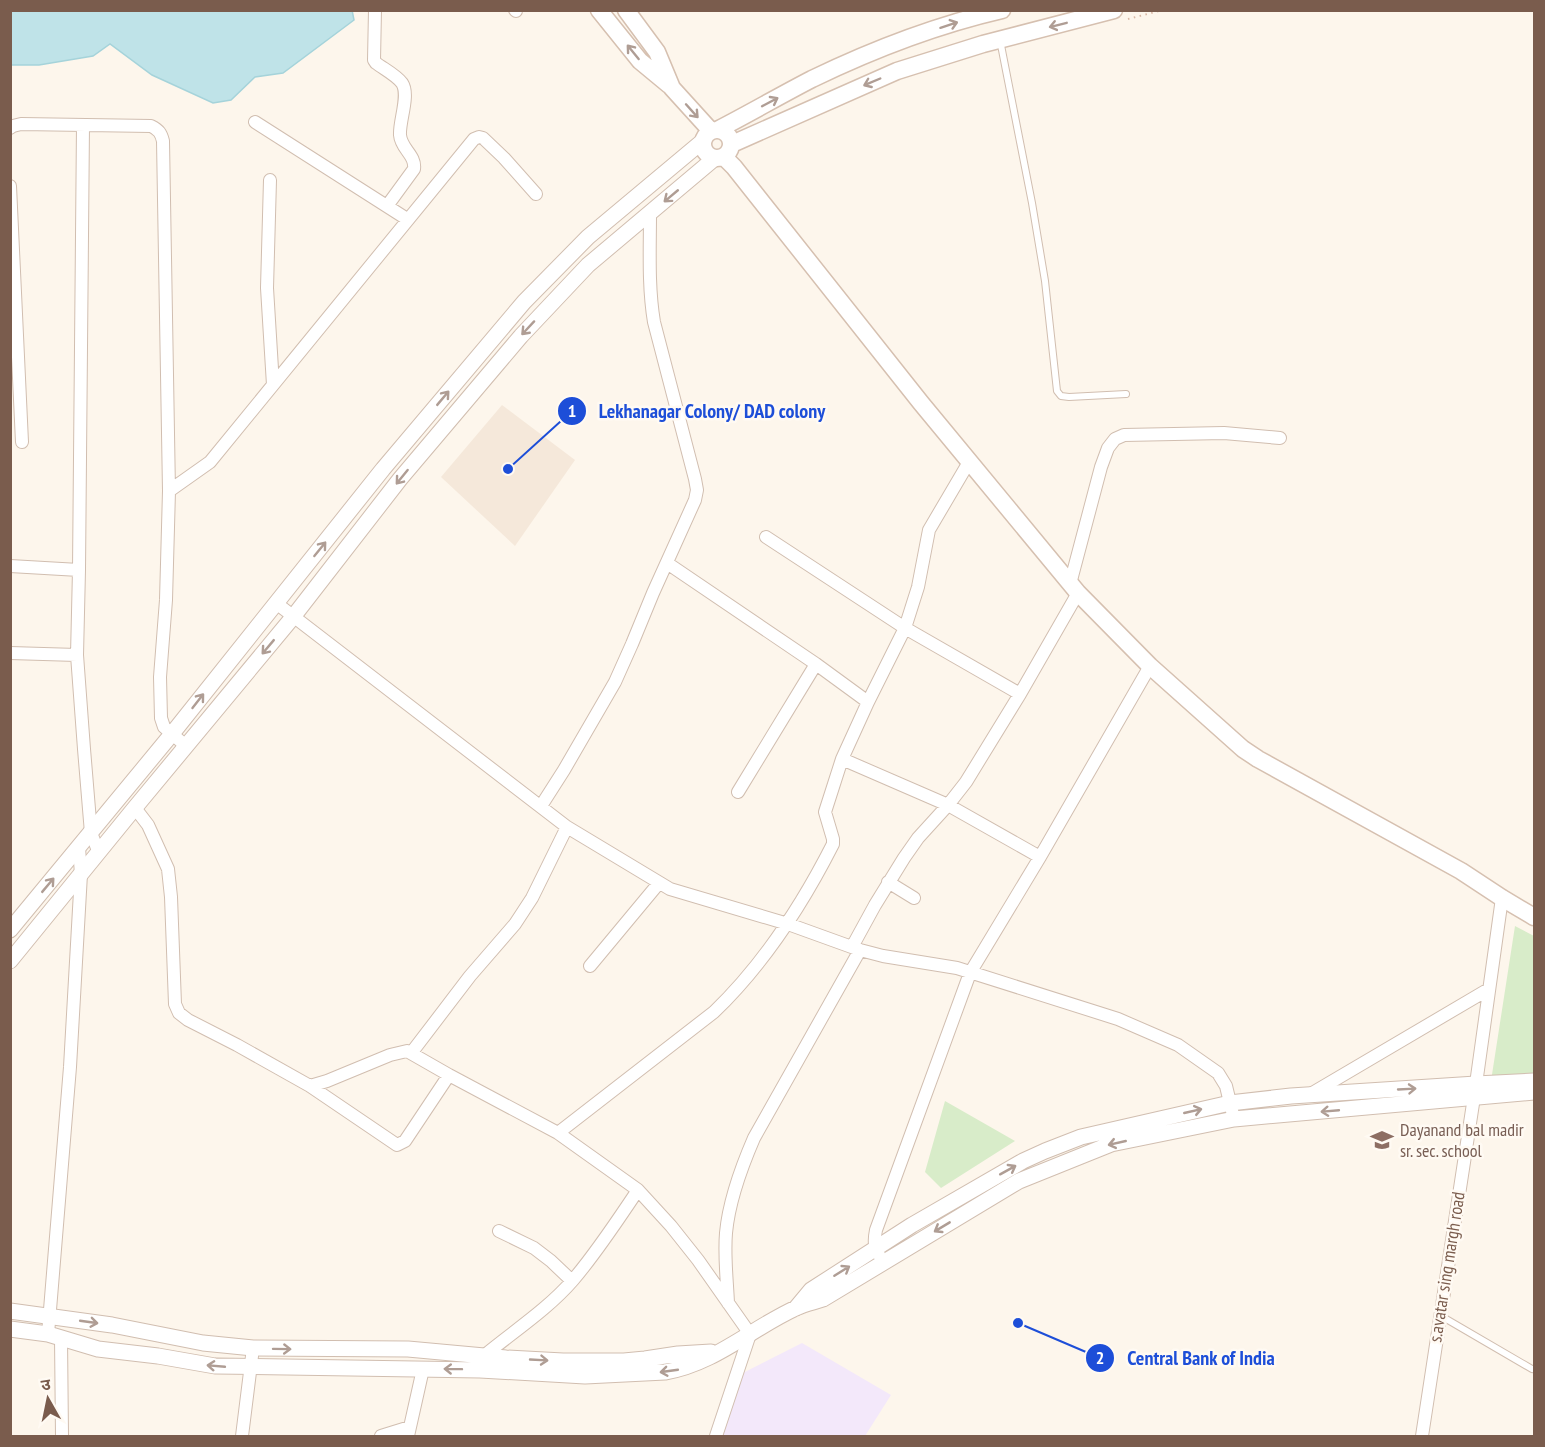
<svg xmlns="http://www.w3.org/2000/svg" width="1545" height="1447" viewBox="0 0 1545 1447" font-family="'PT Sans Narrow','Noto Sans Devanagari',sans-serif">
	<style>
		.residential { fill: #f5e8da }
		.education { fill: #f3e8fa }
		.green { fill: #d8ecc9 }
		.water { fill: #bfe3e8; stroke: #a5d3da; stroke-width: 1.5 }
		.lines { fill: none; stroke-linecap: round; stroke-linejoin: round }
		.service-casing { stroke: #d1beb0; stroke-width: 8 }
		.minor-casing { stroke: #d1beb0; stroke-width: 14 }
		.tertiary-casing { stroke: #d1beb0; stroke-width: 17 }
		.secondary-casing { stroke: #d6c0b0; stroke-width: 19 }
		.path { stroke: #d9b8a5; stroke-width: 2; stroke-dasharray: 1.5 4.5; stroke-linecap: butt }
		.service { stroke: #fff; stroke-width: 6 }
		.minor { stroke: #fff; stroke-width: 12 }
		.tertiary { stroke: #fff; stroke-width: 15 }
		.secondary { stroke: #fff; stroke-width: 16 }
		.oneway { stroke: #af9d94 }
		.labels { text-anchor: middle; stroke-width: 5; stroke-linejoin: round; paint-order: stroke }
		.education-label { font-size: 18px; fill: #785e54; stroke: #fffaf3; text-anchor: start }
		.street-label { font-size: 18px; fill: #7a5c4d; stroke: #fffaf3 }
		.leader { fill: none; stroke: #1d4ed8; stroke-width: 2 }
		.callout-dot { fill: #1d4ed8; stroke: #fffaf3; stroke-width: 2 }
		.mark-label { font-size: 18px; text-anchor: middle; font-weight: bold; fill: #fff }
		.callout-label { font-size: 20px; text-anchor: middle; font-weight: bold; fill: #1d4ed8; stroke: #fffaf3; stroke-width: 5; stroke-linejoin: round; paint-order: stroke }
	</style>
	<rect width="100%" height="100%" fill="#fdf6ec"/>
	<path class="residential" d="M502 405 575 460 515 546 441 477Z"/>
	<path class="education" d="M802 1343 891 1395 865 1436H716L737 1376Z"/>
	<path class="green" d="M1515 926 1534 936V1079L1491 1081Z
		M945 1101 1015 1141 941 1188 925 1172Z"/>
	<path class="water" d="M352 10 354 20 283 73 255 77 231 100 213 103 152 75 110 44 93 56 39 65H11V11Z"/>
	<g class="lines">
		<g class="service-casing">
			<path id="service" d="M1000 40 1032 203 1045 281 1057 391 1061 396 1069 397 1126 394
				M1441 1316 1532 1369"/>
		</g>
		<g class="minor-casing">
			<path id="minor" d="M375 10 374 60 376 63C384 69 396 75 402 83 410 95 399 121 400 135 401 149 416 155 414 169L387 206
				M515 10 516 11
				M255 122 407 219
				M10 128 13 126 21 124 151 126C159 130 161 133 163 141L169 491 166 600 160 677 161 718 164 727 186 746
				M270 180 267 288 273 385
				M10 186 22 442
				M169 491 210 462 474 139 479 137 483 138 504 158 536 194
				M766 537 905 628 1020 694
				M667 563 816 664 738 792
				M10 566 79 570 83 125
				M79 570 77 655 84 749 91 833 99 853
				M1070 584 1101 467 1108 448 1115 439 1124 435 1224 433 1280 438
				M276 603 567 827 670 889 788 924 860 950 883 956 957 968 1118 1019 1178 1045 1218 1073 1226 1086 1234 1119
				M10 653 77 655
				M816 664 868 702
				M842 759 948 805 1040 857
				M541 806 564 770 615 682 632 644 653 593 695 500 697 490 695 479 654 322C648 286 650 249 650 213
				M135 808 148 825 168 869 171 897 175 1004 179 1013 188 1020 237 1045 310 1086 397 1145 405 1141 449 1075
				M888 882 914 898
				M852 947 875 905 904 858 918 838 948 805 966 782 1020 694 1078 593
				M590 966 659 883
				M412 1052 470 976 515 924 532 898 567 827
				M310 1086 327 1081 390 1055 407 1051 449 1075 558 1133 638 1190 671 1226 698 1260 750 1334 716 1436
				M1309 1095 1489 989
				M558 1133 714 1012C764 964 802 905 833 844V839L825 812 842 759 868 702 905 628 918 587 929 530 969 462
				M499 1231 534 1248 551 1261 572 1281
				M879 1255C874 1246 874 1240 876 1230L970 973 1040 857 1150 666
				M728 1303C727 1280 724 1256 726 1233 729 1200 741 1168 754 1138L860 950
				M48 1334 70 1067 81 874 79 848
				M61 1338 62 1436
				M483 1361 485 1355C514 1331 548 1309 573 1280 597 1252 617 1221 638 1190
				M242 1436 253 1348
				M381 1436 410 1427
				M408 1436 423 1369
				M1422 1436 1476 1084 1502 898"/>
		</g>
		<g class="tertiary-casing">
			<path id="tertiary" d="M10 930 171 735 383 469 524 302 588 237 704 140
				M10 961 133 810 293 617 400 479 521 336 588 265 715 158
				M796 1308 811 1290 912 1225 1023 1161 1045 1151 1081 1137 1230 1103 1291 1096 1476 1084 1534 1081
				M10 1311 112 1325 203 1343 253 1348 408 1349 506 1358 563 1361H624L645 1359 678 1354 711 1352
				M10 1329 48 1334 98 1349 158 1356 215 1366 480 1370 585 1376 665 1372C714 1364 752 1328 796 1308 804 1304 814 1302 823 1299L1019 1181 1111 1144 1234 1119 1534 1092"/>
		</g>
		<g class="secondary-casing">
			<path id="secondary" d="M599 10 640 61 669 85
				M626 10 657 52 672 88 711 131
				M719 129C750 113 781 95 812 79 872 50 937 25 1002 10
				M703 144a14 14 0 1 1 28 0a14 14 0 1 1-28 0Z
				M732 144 897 71 983 44 1114 10
				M724 157 734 167 921 403 1078 593 1150 666 1243 749 1258 759 1461 871 1502 898 1534 917"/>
		</g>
		<path class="path" d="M1128 19 1163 10"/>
		<use href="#service" class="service"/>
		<use href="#minor" class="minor"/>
		<use href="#tertiary" class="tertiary"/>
		<use href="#secondary" class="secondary"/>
	</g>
	<defs><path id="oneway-shaft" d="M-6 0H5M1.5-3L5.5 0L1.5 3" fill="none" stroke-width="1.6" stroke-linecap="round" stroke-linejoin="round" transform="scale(1.5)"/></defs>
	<g class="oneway">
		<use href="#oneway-shaft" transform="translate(949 25) rotate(-18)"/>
		<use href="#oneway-shaft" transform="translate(1058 25) rotate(166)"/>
		<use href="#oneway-shaft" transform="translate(633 52) rotate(-129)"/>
		<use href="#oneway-shaft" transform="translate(872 82) rotate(157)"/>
		<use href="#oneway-shaft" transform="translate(770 102) rotate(-28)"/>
		<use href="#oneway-shaft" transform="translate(692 111) rotate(48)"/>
		<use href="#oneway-shaft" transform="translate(671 196) rotate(140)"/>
		<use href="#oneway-shaft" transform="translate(528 328) rotate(133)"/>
		<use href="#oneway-shaft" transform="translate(443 398) rotate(-50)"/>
		<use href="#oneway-shaft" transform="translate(402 477) rotate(129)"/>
		<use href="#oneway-shaft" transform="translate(320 549) rotate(-51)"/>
		<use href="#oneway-shaft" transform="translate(268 647) rotate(130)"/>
		<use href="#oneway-shaft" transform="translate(198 701) rotate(-52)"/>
		<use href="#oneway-shaft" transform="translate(48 885) rotate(-50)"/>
		<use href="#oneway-shaft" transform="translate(1407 1089) rotate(-3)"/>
		<use href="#oneway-shaft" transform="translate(1193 1111) rotate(-13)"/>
		<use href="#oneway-shaft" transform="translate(1330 1111) rotate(175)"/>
		<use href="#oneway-shaft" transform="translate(1117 1143) rotate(167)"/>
		<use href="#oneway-shaft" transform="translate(1008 1170) rotate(-29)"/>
		<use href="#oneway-shaft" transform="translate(942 1227) rotate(149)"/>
		<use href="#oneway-shaft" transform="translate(842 1271) rotate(-32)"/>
		<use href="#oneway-shaft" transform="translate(89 1322) rotate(8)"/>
		<use href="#oneway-shaft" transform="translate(282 1349) rotate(1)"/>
		<use href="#oneway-shaft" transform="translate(539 1360) rotate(3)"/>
		<use href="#oneway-shaft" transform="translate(216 1366) rotate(-175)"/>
		<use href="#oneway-shaft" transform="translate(453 1369) rotate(-179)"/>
		<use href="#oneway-shaft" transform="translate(669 1371) rotate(172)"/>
	</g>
	<defs>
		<g id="school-bare" transform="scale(1.8)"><path d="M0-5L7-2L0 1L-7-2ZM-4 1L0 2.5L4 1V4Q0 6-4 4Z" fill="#8d6e63" stroke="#fffaf3" stroke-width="2.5" paint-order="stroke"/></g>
	</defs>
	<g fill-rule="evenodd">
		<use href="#school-bare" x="1382" y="1140"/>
	</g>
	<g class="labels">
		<g class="education-label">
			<text x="1400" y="1136">Dayanand bal madir<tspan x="1400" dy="21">sr. sec. school</tspan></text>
		</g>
		<g class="street-label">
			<text transform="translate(1447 1267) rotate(-81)" y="6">s.avatar sing margh road</text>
		</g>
	</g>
	<path class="leader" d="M508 469L572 411M1018 1323L1100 1358"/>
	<g class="callout-dot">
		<circle cx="508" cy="469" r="6"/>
		<circle cx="1018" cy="1323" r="6"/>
		<circle cx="572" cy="411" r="15"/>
		<circle cx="1100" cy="1358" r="15"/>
	</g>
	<g class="mark-label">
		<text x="572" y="417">1</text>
		<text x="1100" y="1364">2</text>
	</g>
	<g class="callout-label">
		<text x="712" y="418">Lekhanagar Colony/ DAD colony</text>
		<text x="1201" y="1365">Central Bank of India</text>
	</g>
	<rect width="1545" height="1447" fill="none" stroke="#7a5c4d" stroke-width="24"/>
	<g transform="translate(48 1399) rotate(351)" stroke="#fffaf3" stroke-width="4.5" paint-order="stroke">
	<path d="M0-4.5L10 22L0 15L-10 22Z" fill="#7a5c4d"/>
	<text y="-9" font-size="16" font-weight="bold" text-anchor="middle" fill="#7a5c4d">उ</text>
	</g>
</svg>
